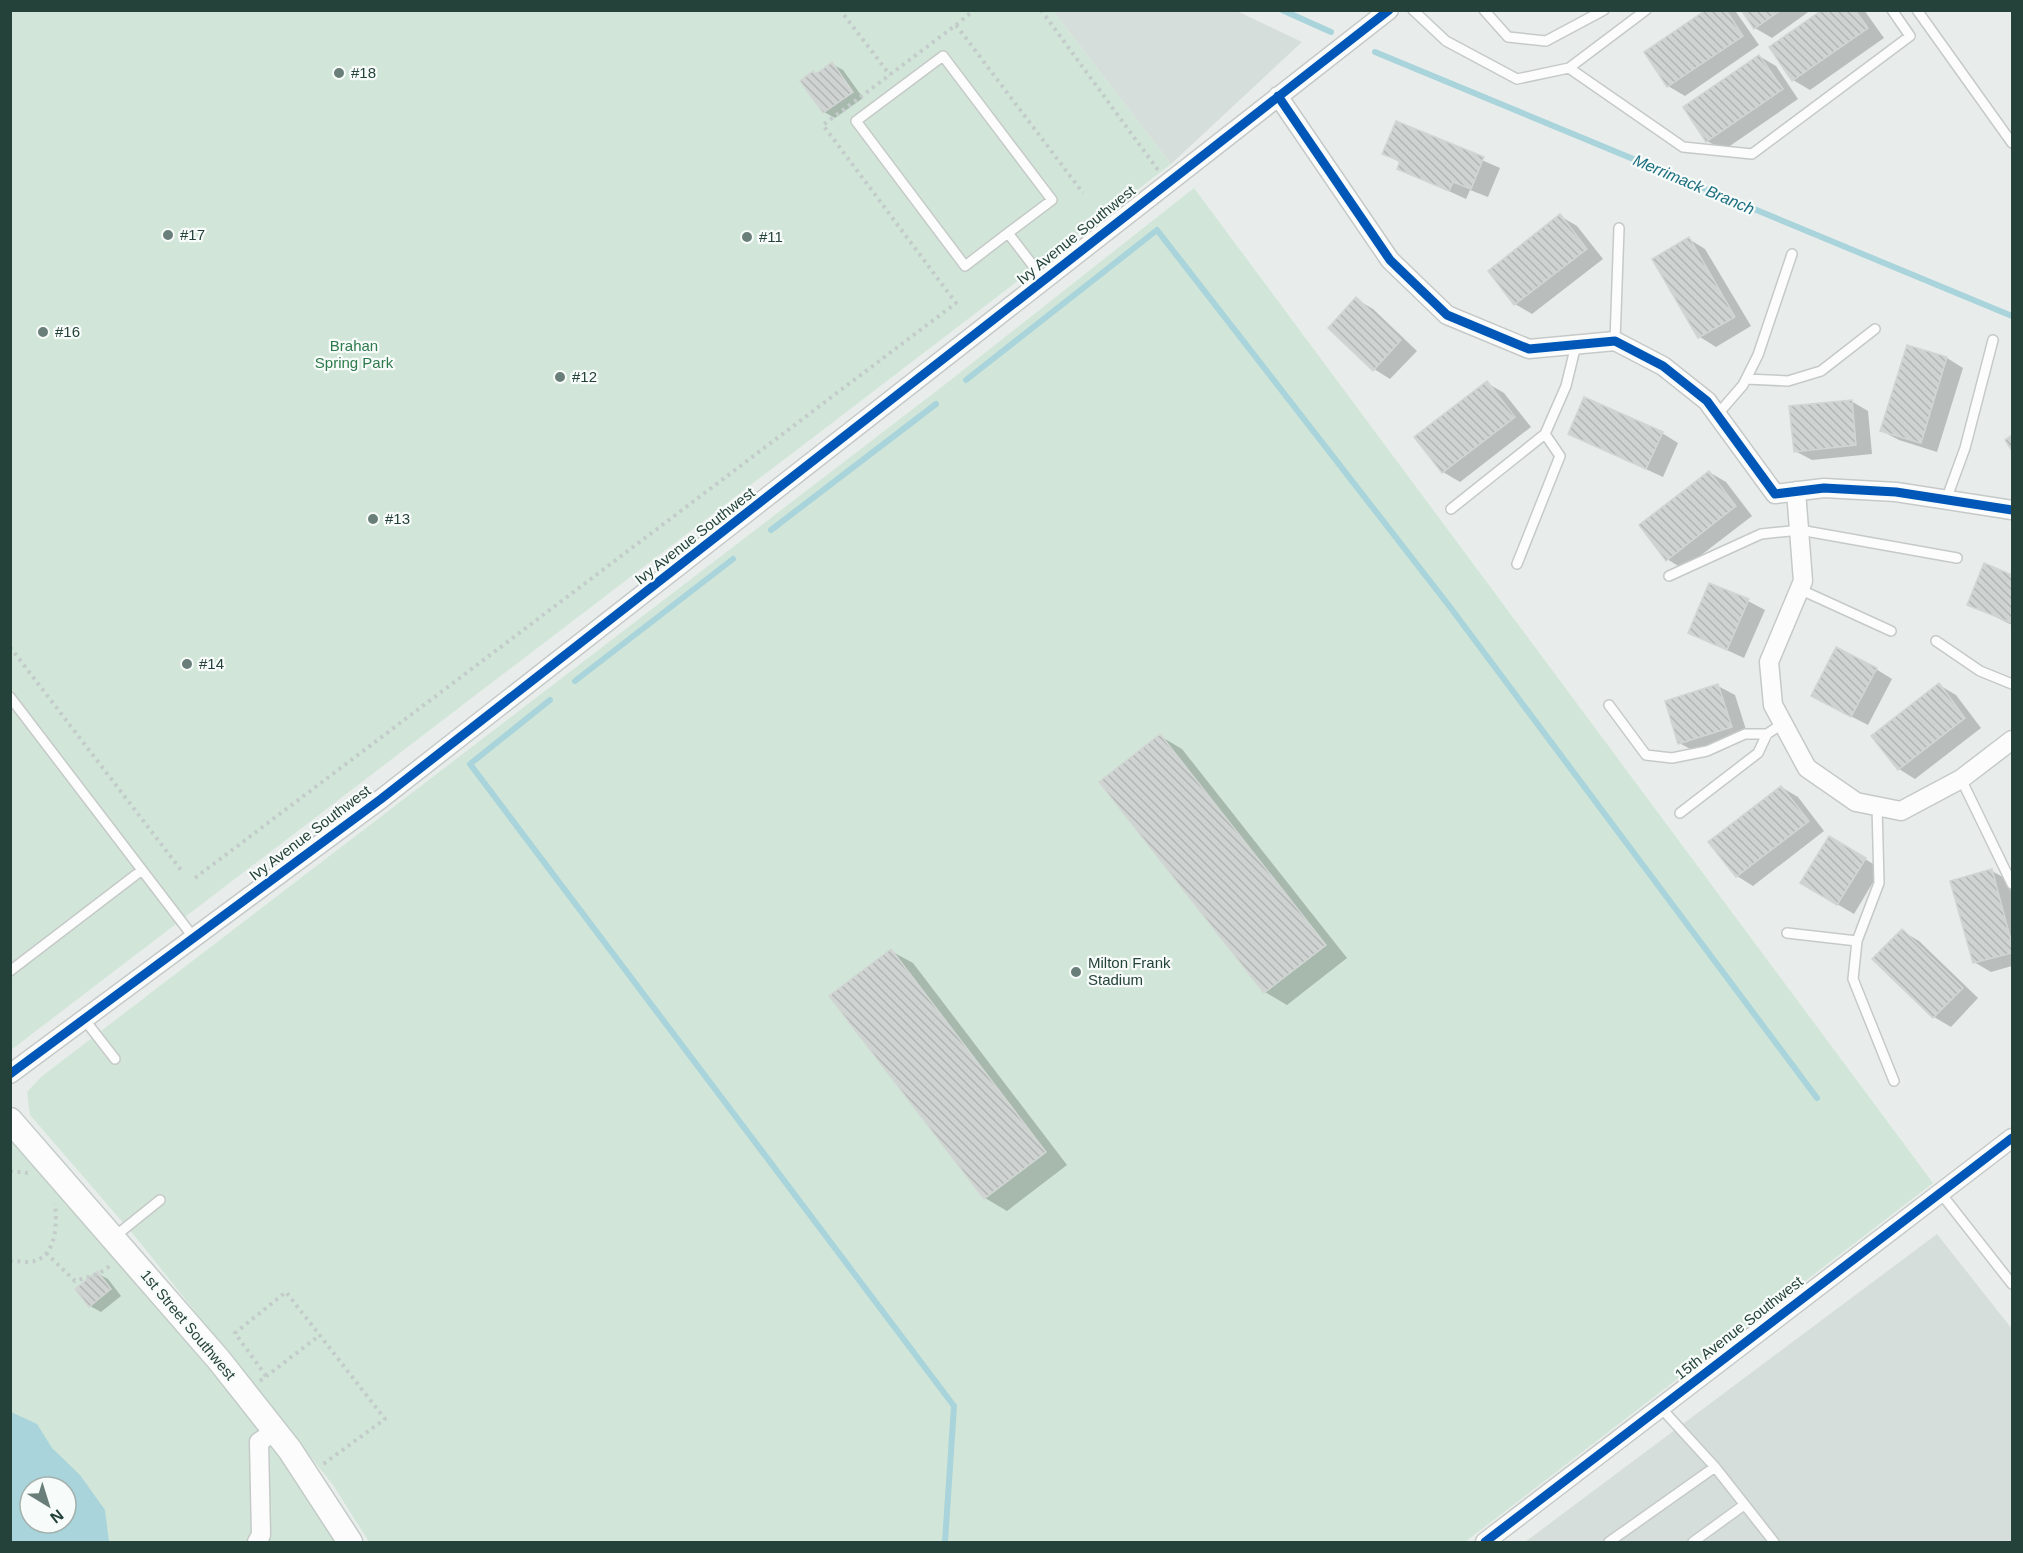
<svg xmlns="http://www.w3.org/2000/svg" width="2023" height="1553" viewBox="0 0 2023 1553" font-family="Helvetica,sans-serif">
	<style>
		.built { fill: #d6dedb }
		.park { fill: #d1e6d8; fill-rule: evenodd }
		.water { fill: #a9d4db; fill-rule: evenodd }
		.shadow { fill: #0003 }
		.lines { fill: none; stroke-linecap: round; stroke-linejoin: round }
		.stream { stroke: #a9d4db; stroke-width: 6 }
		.building { fill: url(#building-back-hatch); stroke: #d1d6d4; stroke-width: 1.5 }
		.lane-casing { stroke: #c5cac8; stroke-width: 12 }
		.street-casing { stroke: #c5cac8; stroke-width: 21 }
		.secondary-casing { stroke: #c3cbc8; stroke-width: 27 }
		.path { stroke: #c3ccca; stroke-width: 4; stroke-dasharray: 3 4.5; stroke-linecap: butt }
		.lane { stroke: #fcfcfc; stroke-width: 9 }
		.street { stroke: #fcfcfc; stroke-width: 18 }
		.secondary { stroke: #fcfcfc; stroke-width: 24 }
		.cycleway-casing { stroke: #f7fbf9; stroke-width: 13 }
		.cycleway { stroke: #0057b8; stroke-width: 9 }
		.poi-dot { fill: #697e78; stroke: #f7fbf9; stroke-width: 2 }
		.labels { text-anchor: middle; stroke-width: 4.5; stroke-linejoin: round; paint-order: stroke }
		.poi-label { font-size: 15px; fill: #24423a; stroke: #f7fbf9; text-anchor: start }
		.street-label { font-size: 15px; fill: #24423a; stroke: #f7fbf9 }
		.park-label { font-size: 15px; fill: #2d7a4b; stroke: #f7fbf9 }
		.water-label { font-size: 16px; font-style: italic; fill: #1c6f80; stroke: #f7fbf9 }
	</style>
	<defs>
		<pattern id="building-back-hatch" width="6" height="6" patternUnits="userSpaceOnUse" patternTransform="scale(1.5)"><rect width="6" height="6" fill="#cfd4d2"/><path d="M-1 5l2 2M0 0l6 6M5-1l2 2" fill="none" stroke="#b2b7b5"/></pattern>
	</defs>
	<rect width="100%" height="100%" fill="#e8edeb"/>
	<path class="built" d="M1053 11H1237L1302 42 1171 164Z
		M1937 1234 2012 1329V1542H1525Z"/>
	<path class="park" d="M11 11H1053L1171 164 11 1050Z
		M1194 188 1933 1183 1465 1542H369L333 1485 138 1240 30 1115 27 1092 41 1077 943 386Z
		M10 1129C126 1262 245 1394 341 1542H11ZM30 1487H66V1523H30Z"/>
	<path class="water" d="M11 1412 37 1424 52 1448 80 1475 105 1510 109 1542H11ZM30 1487H66V1523H30Z"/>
	<path class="shadow" d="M1708 10 1736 12 1759 45 1685 96 1668 86 1646 53Z
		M1743 10H1811L1772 38 1755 28Z
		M1824 10H1864L1884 38 1810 90 1793 80 1771 48Z
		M1759 56 1776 66 1798 99 1724 150 1707 141Z
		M832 64 843 70 863 98 835 118 824 112 802 81Z
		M1397 123 1500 168 1488 197 1470 190 1466 199 1399 168 1401 163 1384 153Z
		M1560 216 1577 226 1603 259 1532 314 1515 304Z
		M1689 239 1705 249 1751 326 1716 347 1700 337 1654 260Z
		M1356 299 1373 309 1417 351 1390 379 1374 369Z
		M1908 347 1947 358 1963 368 1937 452 1899 440 1882 431Z
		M1487 383 1504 393 1531 427 1460 482 1443 472 1417 438Z
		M1851 401 1868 411 1872 454 1812 460 1795 451Z
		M1662 433 1678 443 1663 477 1570 434Z
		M1709 472 1726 482 1752 516 1683 569 1667 559Z
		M1984 565 2012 577V625L1969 604Z
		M1748 601 1765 610 1744 658 1690 633Z
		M1876 669 1892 679 1868 725 1829 705Z
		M1939 685 1956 695 1981 728 1915 779 1899 769Z
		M1718 686 1735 695 1748 736 1696 752 1679 743Z
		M1160 736 1182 749 1347 958 1287 1005 1265 992 1101 782Z
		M1781 787 1798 797 1824 831 1753 886 1737 876Z
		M1846 847 1881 869 1854 914 1837 904Z
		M1992 871 2008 880 2012 896V966L1991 972 1974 962Z
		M1902 931 1919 941 1978 998 1951 1027 1934 1017 1875 959Z
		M891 951 913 963 1067 1165 1007 1211 985 1198 831 997Z
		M97 1273 108 1279 121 1296 101 1312 90 1306Z"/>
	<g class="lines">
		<path class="stream" d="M1282 10 1331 32
			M1375 52 2012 316
			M966 380 1157 230 1450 607 1817 1098
			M771 530 936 404
			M575 681 733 559
			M550 700 470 764 954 1406 945 1542"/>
	</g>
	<path class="building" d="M1706 10H1726L1743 36 1667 87 1644 52Z
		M1741 10H1781L1754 29Z
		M1822 10H1855L1868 28 1792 81 1769 47Z
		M1759 55 1783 89 1706 142 1683 107Z
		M832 62 853 92 823 113 800 81 813 71 816 74Z
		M1396 121 1484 157 1471 189 1453 182 1449 191 1397 169 1400 161 1382 154Z
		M1560 214 1587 249 1514 305 1488 271Z
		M1689 237 1735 317 1698 338 1652 259Z
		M1356 297 1401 340 1373 371 1328 328Z
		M1907 345 1947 357 1921 443 1880 431Z
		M1487 381 1515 417 1442 473 1414 437Z
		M1584 397 1663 432 1646 469 1568 434Z
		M1852 400 1856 445 1794 452 1789 406Z
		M2012 435V451L2005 440Z
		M1709 471 1736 506 1666 561 1639 525Z
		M1984 563 2012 575V623L1967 605Z
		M1709 583 1749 599 1727 650 1688 633Z
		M1836 647 1877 668 1851 717 1811 696Z
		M1939 683 1965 718 1898 770 1871 736Z
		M1718 684 1732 727 1678 744 1665 701Z
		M1160 734 1326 945 1264 993 1099 782Z
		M1781 786 1809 821 1736 877 1708 842Z
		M1829 836 1866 858 1837 905 1800 883Z
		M1992 869 2012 944V953L1973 963 1950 881Z
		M1902 929 1963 988 1933 1018 1872 959Z
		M891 949 1046 1152 984 1199 829 996Z
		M97 1271 111 1289 89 1307 75 1289Z"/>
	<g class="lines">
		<g class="lane-casing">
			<path id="lane" d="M1413 10 1446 41 1517 79 1569 68
				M1484 10 1508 37 1546 41 1604 10
				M1646 10 1569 68 1683 147 1752 154 1910 36 1892 10
				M1917 10 2012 143
				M1008 233 965 266 856 121 943 56 1052 200 1008 233 1044 280
				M1615 341 1619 228
				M1746 379 1788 381 1821 371 1875 329
				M1717 415 1743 385 1758 355 1792 254
				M1545 434 1566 386 1576 345
				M1946 500 1965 448 1993 340
				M1451 509 1545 434 1560 456 1517 564
				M1669 576 1761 534 1800 530 1957 558
				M1799 589 1891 631
				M1936 641 1980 671 2012 684
				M10 697 142 870
				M1609 705 1646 755 1672 758 1707 751 1745 734H1767L1782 724
				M1961 779 2012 884
				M1877 806 1879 883 1857 941 1853 979 1894 1081
				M1680 813 1758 753 1767 734
				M1787 933 1857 941
				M10 971 142 870 194 938
				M84 1019 115 1059
				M1939 1191 2012 1284
				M114 1237 160 1200
				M1661 1408 1715 1467
				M1609 1542 1715 1467 1774 1542
				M1693 1542 1744 1505"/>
		</g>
		<g class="street-casing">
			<path id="street" d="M1278 96 1390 260 1447 315 1529 349 1615 341 1663 366 1707 401 1775 494 1824 488 1896 492 2012 510
				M1796 491 1803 581 1769 662 1773 705 1807 768 1856 802 1901 811 1961 779 2012 740
				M10 1074 381 799 1389 10
				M257 1542 261 1535 259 1442 275 1431
				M1485 1542 2012 1138"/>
		</g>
		<g class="secondary-casing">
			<path id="secondary" d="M10 1120 219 1360 290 1450 350 1542"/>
		</g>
		<path class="path" d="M1041 10 1158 170
			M844 15 890 75
			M956 25 974 10
			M10 647 181 870
			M195 878 956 303 823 125 956 25 1083 193
			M10 1171 28 1173
			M46 1253 75 1281 98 1274 110 1266
			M10 1261C18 1261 29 1263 35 1261 57 1254 57 1222 55 1204
			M266 1376 235 1333 286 1292 385 1419 322 1465
			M260 1381 320 1335"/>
		<use href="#lane" class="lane"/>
		<use href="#street" class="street"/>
		<use href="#secondary" class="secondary"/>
		<g class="cycleway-casing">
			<path id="cycleway" d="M1278 96 1390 260 1447 315 1529 349 1615 341 1663 366 1707 401 1775 494 1824 488 1896 492 2012 510
				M10 1074 381 799 1389 10
				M1485 1542 2012 1138"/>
		</g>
		<use href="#cycleway" class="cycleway"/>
	</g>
	<g class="poi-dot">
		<circle cx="339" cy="73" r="6"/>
		<circle cx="168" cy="235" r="6"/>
		<circle cx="747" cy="237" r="6"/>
		<circle cx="43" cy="332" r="6"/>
		<circle cx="560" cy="377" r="6"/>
		<circle cx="373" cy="519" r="6"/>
		<circle cx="187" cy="664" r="6"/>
		<circle cx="1076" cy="972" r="6"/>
	</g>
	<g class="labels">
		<g class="poi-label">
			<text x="351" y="78">#18</text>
			<text x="180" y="240">#17</text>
			<text x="759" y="242">#11</text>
			<text x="55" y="337">#16</text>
			<text x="572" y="382">#12</text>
			<text x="385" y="524">#13</text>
			<text x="199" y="669">#14</text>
			<text x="1088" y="968">Milton Frank<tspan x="1088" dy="17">Stadium</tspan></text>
		</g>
		<g class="street-label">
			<text transform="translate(1076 235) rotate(-39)" y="5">Ivy Avenue Southwest</text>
			<text transform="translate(695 536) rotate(-38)" y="5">Ivy Avenue Southwest</text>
			<text transform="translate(310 833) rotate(-37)" y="5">Ivy Avenue Southwest</text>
			<text transform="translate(188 1325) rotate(50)" y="5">1st Street Southwest</text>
			<text transform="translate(1739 1328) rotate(-38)" y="5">15th Avenue Southwest</text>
		</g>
		<g class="park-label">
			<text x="354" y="351">Brahan<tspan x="354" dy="17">Spring Park</tspan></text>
		</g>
		<g class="water-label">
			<text transform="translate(1694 184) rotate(23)" y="6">Merrimack Branch</text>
		</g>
	</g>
	<rect width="2023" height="1553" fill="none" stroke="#24423a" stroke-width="24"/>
	<g transform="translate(48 1505) rotate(142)"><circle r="28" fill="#f7fbf9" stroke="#a3b1ad" stroke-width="1.5"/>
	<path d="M0-4.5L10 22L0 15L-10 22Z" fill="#697e78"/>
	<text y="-9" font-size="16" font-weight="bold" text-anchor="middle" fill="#24423a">N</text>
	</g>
</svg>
